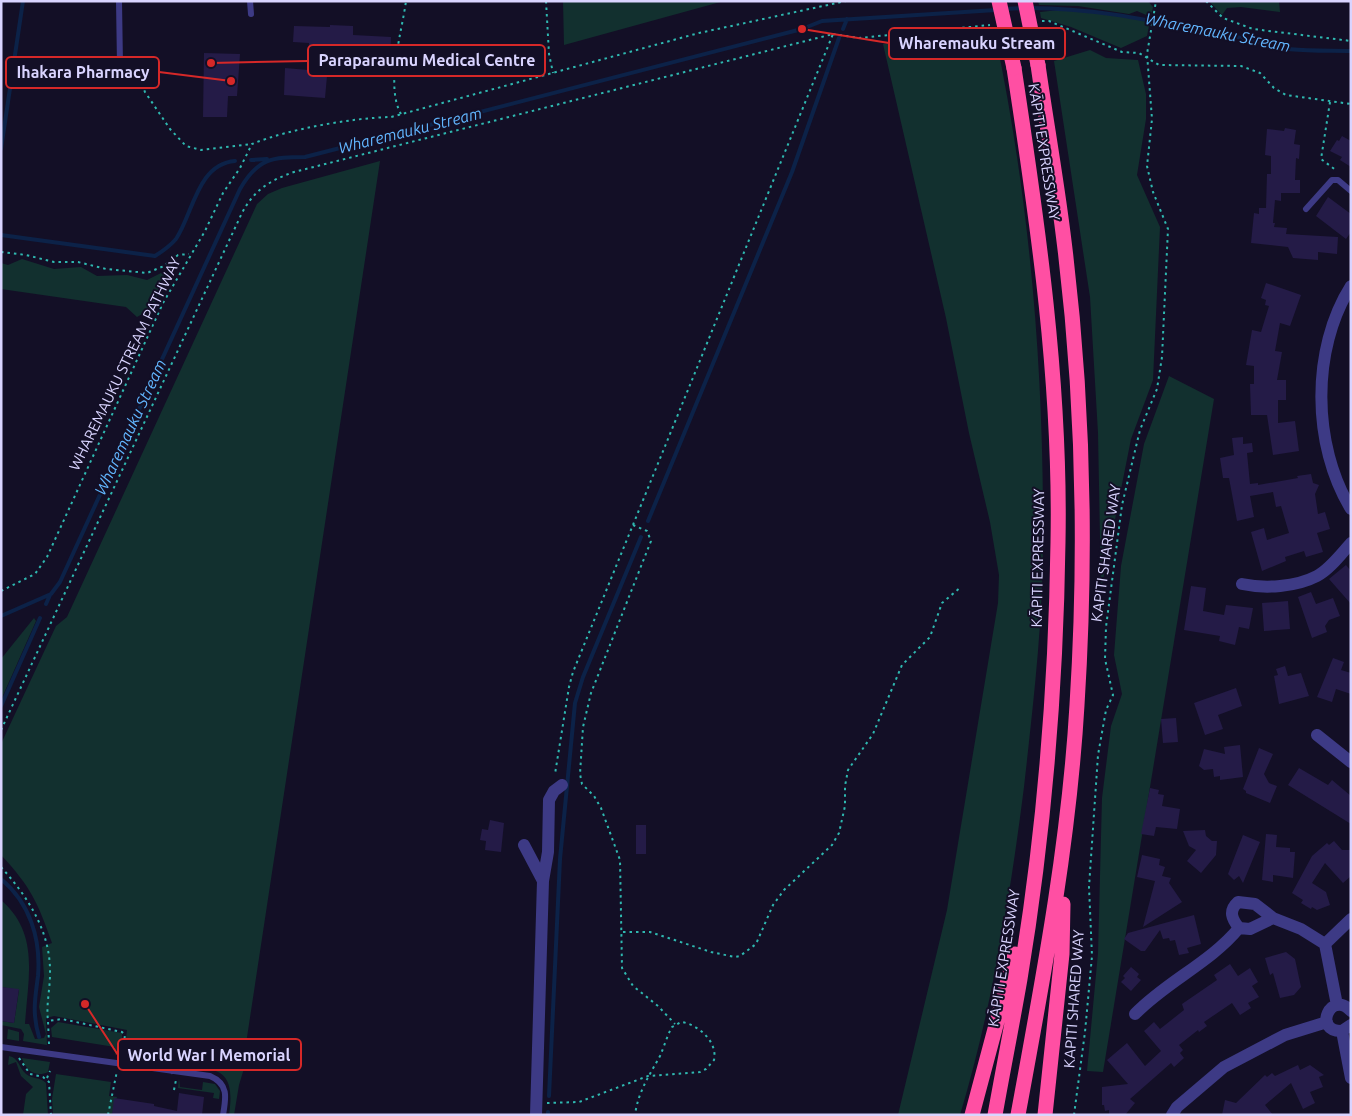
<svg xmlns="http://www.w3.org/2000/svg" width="1352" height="1116" viewBox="0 0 1352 1116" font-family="Ubuntu,sans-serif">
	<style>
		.green { fill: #12302f }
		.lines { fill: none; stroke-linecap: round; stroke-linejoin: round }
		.stream { stroke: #0c2248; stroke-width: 4 }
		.building { fill: #241b47 }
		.path { stroke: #2fb8b0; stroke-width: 2; stroke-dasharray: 2.5 4; stroke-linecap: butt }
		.service { stroke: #3d3a85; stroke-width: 6 }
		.minor { stroke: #3d3a85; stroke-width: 12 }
		.motorway { stroke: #ff4fa3; stroke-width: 15 }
		.motorway-bridge { stroke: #ff4fa3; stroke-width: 15 }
		.labels { text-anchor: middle; stroke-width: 4; stroke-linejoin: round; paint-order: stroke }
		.street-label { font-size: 15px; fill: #d9d4ff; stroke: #130f26 }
		.water-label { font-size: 16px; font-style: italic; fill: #62b6ff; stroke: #130f26 }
		.leader { fill: none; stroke: #d62828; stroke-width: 2 }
		.callout-dot { fill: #d62828; stroke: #130f26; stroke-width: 2 }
		.callout { fill: #130f26; stroke: #d62828; stroke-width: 2 }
		.callout-label { font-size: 16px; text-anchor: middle; font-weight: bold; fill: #d9d4ff }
	</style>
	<rect width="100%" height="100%" fill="#130f26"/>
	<path class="green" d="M563 1H724L564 45Z
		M1038 1H1148L1153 7 1151 17 1137 11 1129 14 1078 6 1039 5Z
		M1209 1H1279L1280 12 1241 7 1227 8 1222 15Z
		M1059 10 1091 12 1150 21 1147 36 1121 48 1071 27 1041 18 1040 12Z
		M995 34C1030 200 1044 371 1043 541 1043 623 1033 706 1024 787 1010 897 992 1008 960 1115H898L947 910 998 603 999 575 990 522 969 433 946 318 883 44Z
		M1090 50 1106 58 1138 60 1146 94V119L1137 175 1160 227 1153 380 1131 439 1101 590 1098 433 1090 297 1054 61Z
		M380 161 244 1057 245 1065 239 1085 234 1115H229C232 1094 233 1070 205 1069L206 1061 184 1057 181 1065 182 1056 125 1048 127 1030 54 1016 46 1018 47 1045 23 1041 24 1034 21 1029 1 1025V1021L14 1023 19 990 1 987V900C40 934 28 977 25 1024H29L35 1039 44 1038 46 1034 39 1007 44 976 42 947 52 943C38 903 31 887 1 855V744L56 626 67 617 257 204 268 194 282 188Z
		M22 259 54 269 81 267 97 276 127 275 147 280 161 273 168 274 151 309 137 317 126 307 1 289V263L8 265Z
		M1169 376 1214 399 1103 1072 1087 1071 1098 953 1102 798 1111 726 1122 694 1114 655 1121 566 1144 444Z
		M34 618 36 621 1 700V659Z
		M58 1022 122 1033V1047H118L115 1056V1047L52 1037 51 1028Z
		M8 1029 19 1032V1041L7 1039Z
		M9 1056C19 1058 19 1068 26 1074 32 1079 40 1077 46 1083L48 1115H23L26 1094 33 1087 21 1076 16 1062 8 1065Z
		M22 1058 50 1062 48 1072C36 1078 25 1070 22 1058Z
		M56 1074 111 1082 109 1096 117 1097 112 1115H53L52 1099Z
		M179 1078 180 1087 202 1090 203 1082 215 1084 220 1091 219 1099 213 1098 214 1093 178 1088Z"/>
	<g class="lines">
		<path class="stream" d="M1031 8C1107 8 1178 27 1253 40 1281 53 1320 50 1351 51
			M1003 9 1024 8
			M843 29 847 19
			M1 149 23 1
			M251 160 267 159
			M1 235 155 256C163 251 170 246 176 239 193 214 197 164 235 161
			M648 521 792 172 839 38
			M46 604 50 595
			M1 616 51 594 60 582 240 189C258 158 272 157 305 157L802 29 822 21 996 10
			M1 706 40 618
			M1 879C30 903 41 939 38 976 35 999 32 1013 39 1037
			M549 1096 560 859 575 703 583 677 641 537
			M548 1115V1112"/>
	</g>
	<path class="building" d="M330 25 353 26V35L391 37 390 58 371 57 370 77 327 76 325 98 284 95 285 68 308 70 309 43 293 42 294 26 330 27Z
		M204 53 240 54 237 96H228L227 117H203Z
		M1285 128 1296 130 1294 144 1300 145 1299 159 1296 158 1295 180H1300V193H1281V201L1275 200 1273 223H1275L1274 227 1287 228 1286 234 1338 237 1337 254 1318 252V260L1293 258 1288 247 1251 243 1254 213 1259 214V208H1266L1267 174H1271V156L1265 155 1267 129 1284 131Z
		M1342 136 1351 141V167L1340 160 1342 157 1330 151 1337 140 1339 141Z
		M1328 197 1351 214V232L1346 239 1316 216Z
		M1266 283 1301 295 1290 326 1280 323 1275 351 1282 352 1277 380H1286V400H1278V423L1295 421 1299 451 1273 455 1267 415H1251L1250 384H1254V366L1246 365 1252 330 1261 332 1269 306 1265 305 1266 300 1261 298Z
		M1243 437V444L1252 443 1253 452 1247 453 1250 484 1258 483V485L1298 478 1297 476 1311 474 1313 483 1319 485 1315 494 1318 514 1325 512 1330 529 1317 533 1323 552 1306 557 1304 551 1285 557 1286 561 1262 571 1251 532 1264 528 1267 540 1289 533 1281 506 1276 507 1273 492 1250 496 1254 517 1237 521 1229 478H1223L1220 458 1234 455 1232 438Z
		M1346 565 1351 571V604L1329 579Z
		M1191 586 1206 588 1203 611 1224 615 1226 605 1253 608 1249 629 1239 627 1235 645 1219 641 1220 636 1184 630Z
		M1311 592 1316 604 1333 598 1340 616 1329 620 1325 626 1327 632 1312 638 1298 597Z
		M1288 601 1290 629 1264 631 1262 603Z
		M1333 658 1344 662 1341 670 1351 673V694L1336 689 1332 702 1317 697Z
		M1285 666 1288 676 1301 673 1309 696 1279 704 1274 676 1278 675 1276 669Z
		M1236 688 1242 706 1218 715 1223 729 1205 735 1194 703Z
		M1176 718 1178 742 1163 743 1161 719Z
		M1240 745 1243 777 1220 780V776L1214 777 1213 769 1204 770 1199 766 1204 749 1225 754 1224 747Z
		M1259 748 1273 754 1264 774 1269 783 1277 786 1270 803 1246 793V791L1243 789Z
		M1299 768 1328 785 1332 780 1351 796V824L1288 785Z
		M1150 788 1159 790 1158 794 1164 795 1162 806 1180 809 1177 829 1156 827 1154 836 1141 834Z
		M490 820 504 823 501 852 485 850 486 841 480 840 482 829 488 830Z
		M636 825H646V854H636Z
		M1205 830 1206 836 1212 841H1217L1216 855 1201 873 1187 861 1196 850 1189 846 1183 831Z
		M1266 834 1277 835 1276 847 1290 848V852H1295L1293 878 1273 875V882L1262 880Z
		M1243 835 1260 842 1243 883 1239 876 1234 880 1228 874Z
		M1334 841 1342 850H1351V876L1343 883 1325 863 1312 883 1326 892 1330 905 1317 910 1312 907 1311 909 1301 903 1303 900 1292 893 1312 856 1327 843 1329 845Z
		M1142 855 1160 859 1159 865 1165 867 1162 876 1171 878 1169 883 1182 902 1143 927 1155 881 1137 877Z
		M1194 915 1201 944 1187 948 1189 953 1179 955 1175 940 1170 941 1169 938 1163 939 1160 930 1145 951H1141L1124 939 1128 933Z
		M1286 952 1295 959 1301 987 1294 995 1280 998 1273 973 1270 975 1265 958Z
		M1230 964 1238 976 1250 968 1258 982 1252 986 1259 997 1248 1003 1251 1008 1240 1015 1232 1003 1204 1022 1207 1026 1199 1032 1198 1030 1179 1045 1183 1050 1180 1053 1184 1058 1174 1067 1171 1063 1130 1099 1135 1103 1125 1115H1109V1110L1105 1111 1104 1105H1102V1087L1128 1084 1107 1060 1127 1043 1145 1066 1161 1051 1144 1031 1154 1022 1160 1029 1184 1010 1182 1004 1217 980 1214 975Z
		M1131 967 1139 974 1137 977 1141 980 1131 991 1121 982 1125 978 1123 976Z
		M1 987 19 989 14 1023 1 1021Z
		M1298 1065 1300 1070 1310 1065 1324 1075 1319 1077 1323 1087 1310 1092 1315 1103 1303 1109 1291 1083 1265 1105 1273 1115H1222L1225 1100 1236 1103 1265 1075 1267 1077 1272 1073 1275 1076Z
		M179 1093 204 1097 202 1115H112L114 1098 154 1104V1106L177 1111Z"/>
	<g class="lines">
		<path class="path" d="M546 1 549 54 553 73
			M1206 1 1223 18 1253 29 1351 41
			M1042 21H1049L1122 52 1139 53 1159 65 1241 66 1260 73 1274 88 1286 95 1351 104
			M833 34 859 38 990 25
			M128 71 140 81 145 92 170 129 186 146 201 150 252 144
			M1330 102 1321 159 1337 171
			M401 114C385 86 402 32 406 1
			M1 252 26 255 54 262H78L106 269 147 273 164 266 178 255 189 254
			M633 525 647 531 651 541 591 693 583 727 580 774 582 784 594 796 601 808 620 860 622 968 633 986 658 1006 675 1024
			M1 591 35 574 47 557 163 303 205 231 223 193 240 168 252 144C289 129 351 118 391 117L699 33 846 1
			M1 730 241 215C253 191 268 181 294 172L833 34 573 672 569 687 555 774
			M1 867C28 897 51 932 50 974 50 990 46 1004 48 1021
			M623 932H650L711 952 735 957 740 956 756 944 773 905 784 890 832 845 839 833 845 806V786L848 770 873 734 902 665 930 637 942 603 961 587
			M49 1044 48 1021 62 1019 122 1032 125 1035 123 1049
			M19 1058 30 1074 43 1077 49 1082 51 1115
			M47 1078 50 1071
			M174 1090 176 1080
			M547 1103 579 1102 648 1076 700 1072 706 1069 714 1060C718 1042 698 1024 681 1022L672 1027C667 1036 664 1047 660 1056 649 1076 638 1092 635 1115
			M108 1115 117 1071
			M1074 1115 1085 1032 1092 956 1089 887 1098 755 1106 710 1113 695 1105 659 1106 627 1122 505 1140 430 1157 389 1162 357 1168 229 1153 192 1147 166 1152 119 1147 54 1156 1"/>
		<path class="service" d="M119 1 120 65
			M250 1 251 14
			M1306 209 1332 180H1338L1351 191
			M1 1047 210 1076C229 1084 226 1098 223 1115
			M122 1064C135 1052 163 1056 172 1071"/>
		<path class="minor" d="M1351 286C1311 349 1312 445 1351 509
			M1242 584C1265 589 1296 587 1317 576 1330 569 1341 554 1351 543
			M1317 735 1351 762
			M524 845 543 881 536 1115
			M543 881 548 852 549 800 554 791 562 785
			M1273 918 1250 929 1239 928C1232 919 1228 911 1238 902L1255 904 1273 918 1301 929 1325 944
			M1337 1005 1325 944 1351 919
			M1351 1011C1331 989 1312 1032 1342 1031L1351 1025
			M1135 1014C1167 981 1210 963 1239 928
			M1342 1031 1351 1078
			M1172 1115 1177 1107 1224 1067 1285 1035 1327 1022"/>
		<path class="motorway" d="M972 1115 1015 954
			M995 1115C1003 1070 1012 1025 1020 979 1044 835 1056 688 1058 542 1061 383 1038 225 1014 68
			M1018 1115C1043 979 1069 843 1077 705 1087 548 1083 389 1063 233 1056 177 1046 121 1038 65
			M1045 1115 1062 954 1063 904"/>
		<path class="motorway-bridge" d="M999 1 1014 68
			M1025 1 1038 65"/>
	</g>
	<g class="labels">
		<g class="street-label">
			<text transform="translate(1044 152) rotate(81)" y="5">KĀPITI EXPRESSWAY</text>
			<text transform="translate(125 364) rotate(-64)" y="5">WHAREMAUKU STREAM PATHWAY</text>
			<text transform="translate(1106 553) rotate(-82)" y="5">KAPITI SHARED WAY</text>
			<text transform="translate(1038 558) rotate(-89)" y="5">KĀPITI EXPRESSWAY</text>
			<text transform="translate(1004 958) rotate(-81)" y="5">KĀPITI EXPRESSWAY</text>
			<text transform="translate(1074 999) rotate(-86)" y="5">KAPITI SHARED WAY</text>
		</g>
		<g class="water-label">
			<text transform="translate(1218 32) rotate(11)" y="6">Wharemauku Stream</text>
			<text transform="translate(410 130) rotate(-14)" y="6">Wharemauku Stream</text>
			<text transform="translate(130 427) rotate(-65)" y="6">Wharemauku Stream</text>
		</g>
	</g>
	<path class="leader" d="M802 29L889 43M211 63L308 61M231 81L159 72M85 1004L118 1055"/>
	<g class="callout-dot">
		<circle cx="802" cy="29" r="5"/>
		<circle cx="211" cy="63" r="5"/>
		<circle cx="231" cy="81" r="5"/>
		<circle cx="85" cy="1004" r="5"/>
	</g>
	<g class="callout">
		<rect x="889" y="28" width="176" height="31" rx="5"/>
		<rect x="308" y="45" width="237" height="31" rx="5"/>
		<rect x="6" y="57" width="153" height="31" rx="5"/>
		<rect x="118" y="1039" width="183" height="31" rx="5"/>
	</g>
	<g class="callout-label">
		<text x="977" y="49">Wharemauku Stream</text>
		<text x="427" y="66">Paraparaumu Medical Centre</text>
		<text x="83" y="78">Ihakara Pharmacy</text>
		<text x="209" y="1061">World War I Memorial</text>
	</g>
	<rect width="1352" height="1116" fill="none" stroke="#d9d4ff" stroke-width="5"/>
</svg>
